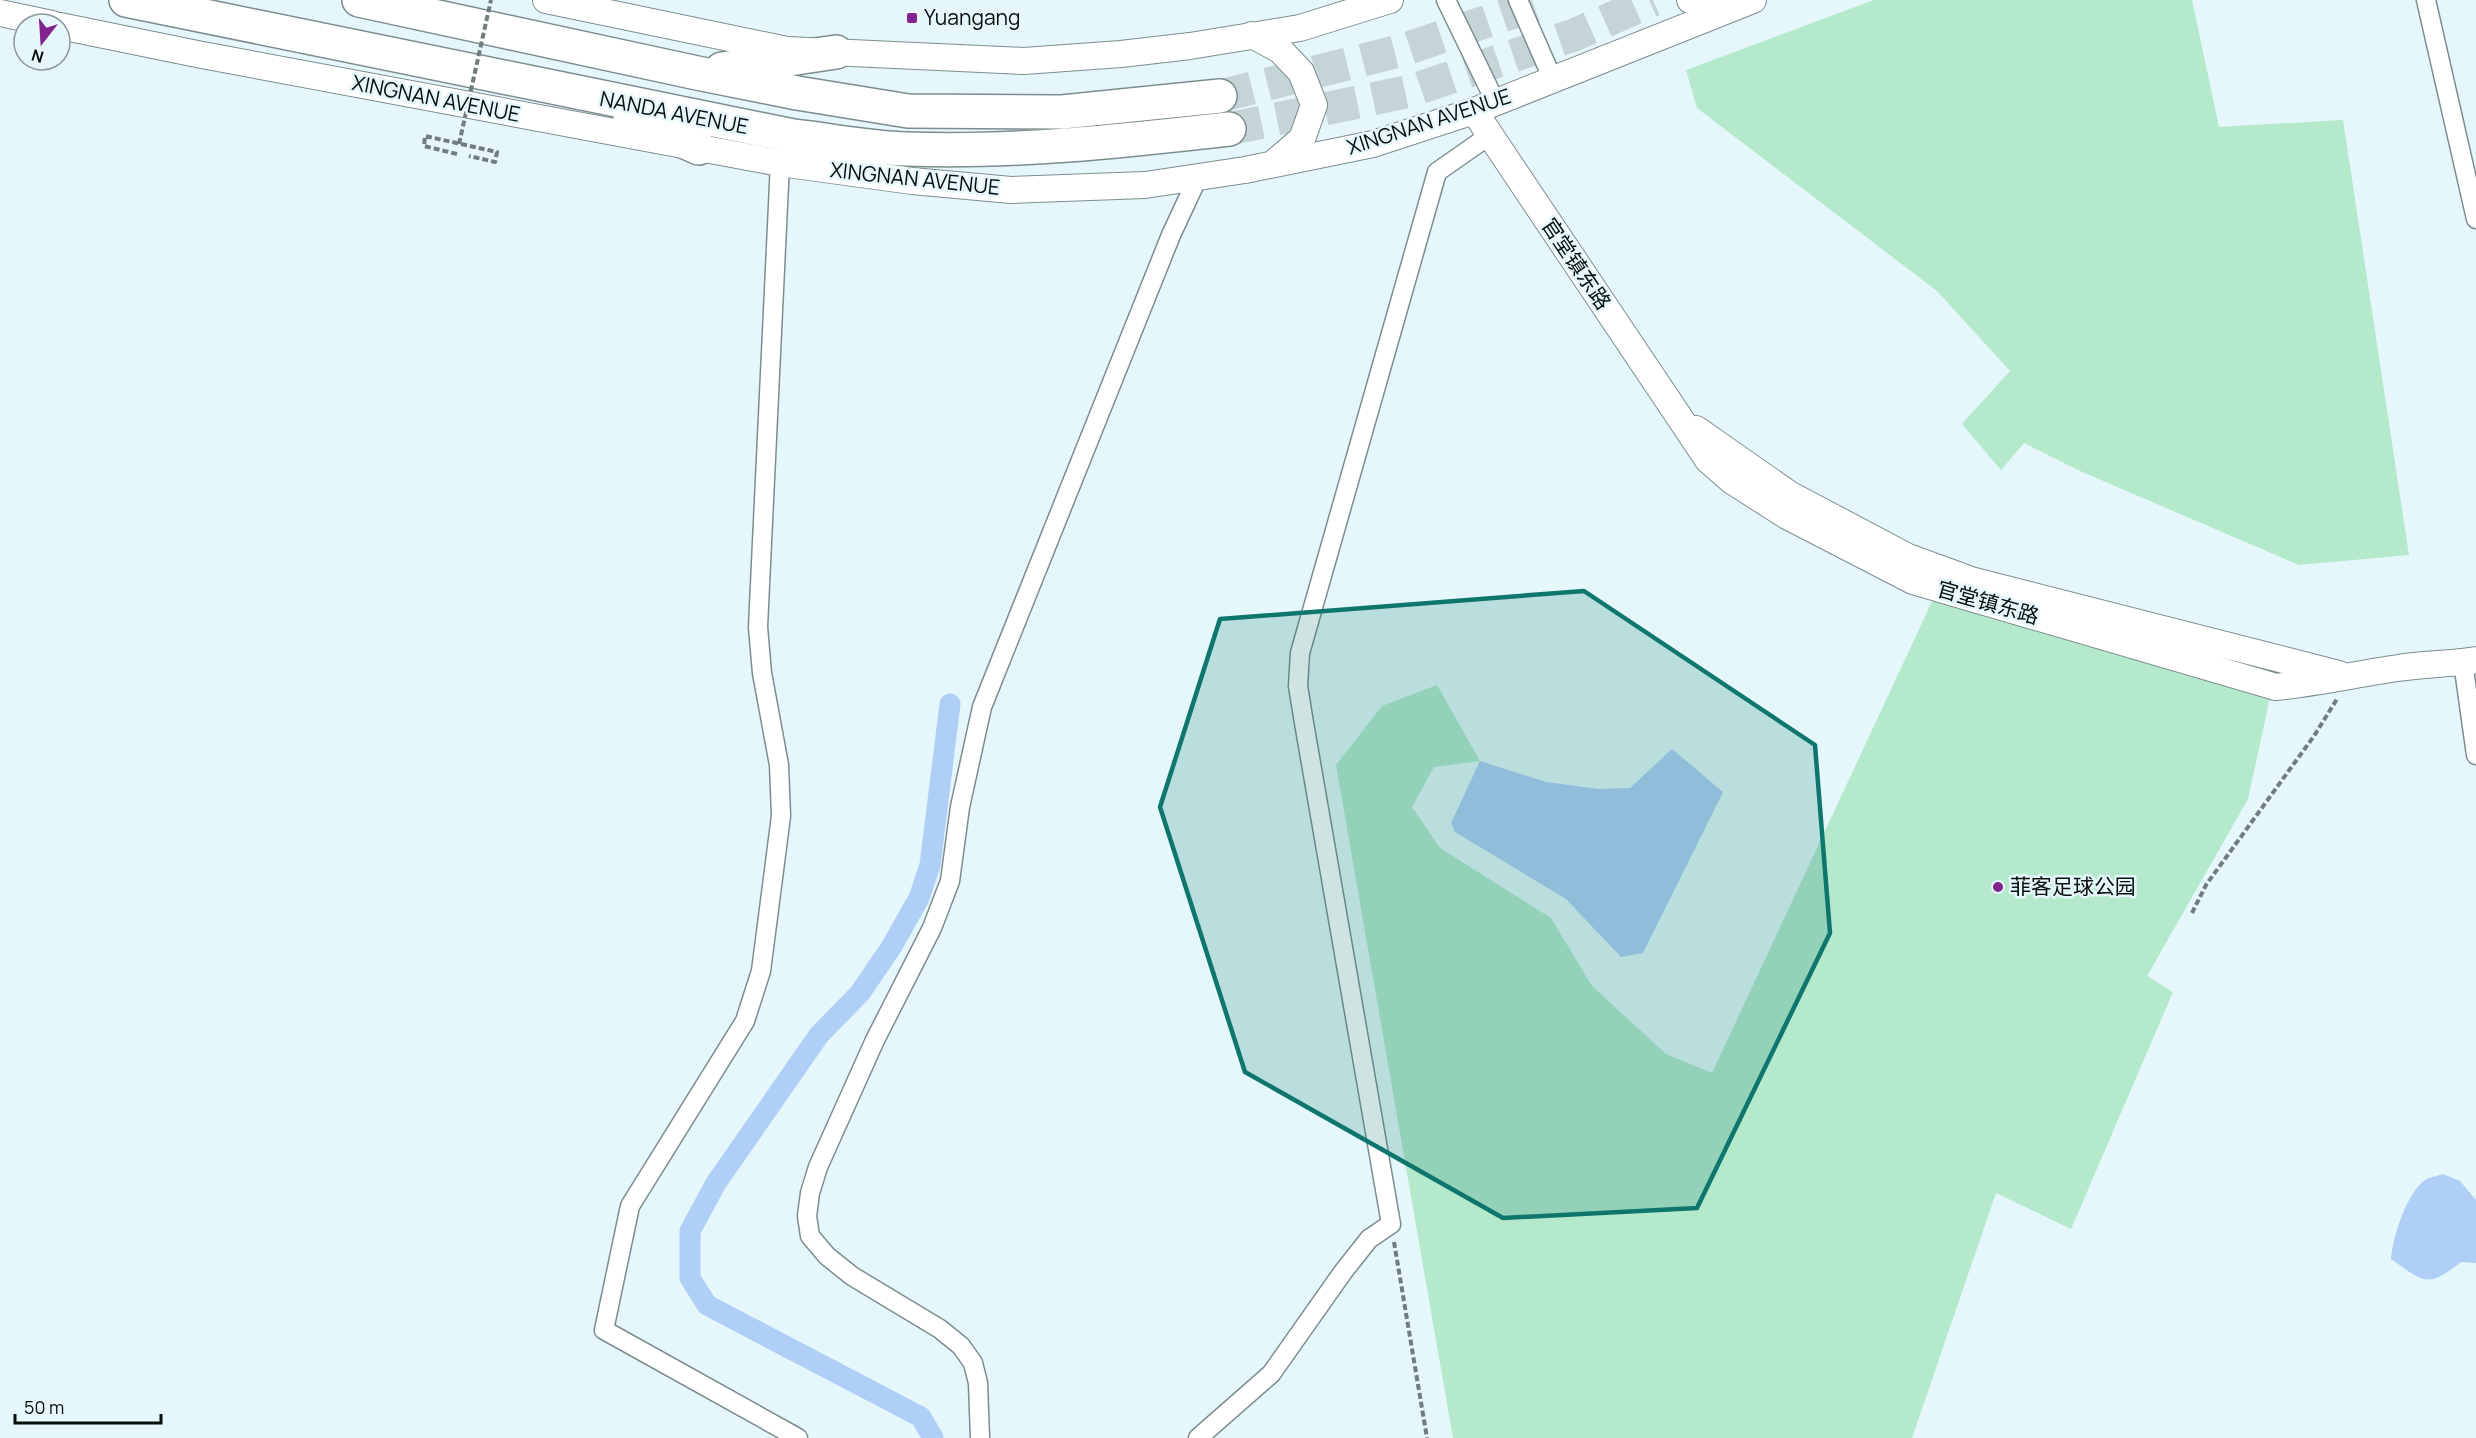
<svg xmlns="http://www.w3.org/2000/svg" width="2476" height="1438" viewBox="0 0 2476 1438" font-family="Manrope,'Noto Sans SC',sans-serif">
	<style>
		.green { fill: #b4e9cb }
		.water { fill: #b0cff6 }
		.lines { fill: none; stroke-linecap: round; stroke-linejoin: round }
		.canal { stroke: #b0cff6; stroke-width: 21 }
		.highway-tunnel { stroke: #c4d4d7; stroke-width: 33; stroke-dasharray: 33 16; stroke-linecap: butt }
		.street-casing { stroke: #7d8d8f; stroke-width: 21 }
		.secondary-casing { stroke: #7d8d8f; stroke-width: 28 }
		.highway-casing { stroke: #7d8d8f; stroke-width: 36 }
		.path { stroke: #707c7e; stroke-width: 4; stroke-dasharray: 6 3; stroke-linecap: butt }
		.street { stroke: #fff; stroke-width: 18 }
		.secondary { stroke: #fff; stroke-width: 26 }
		.highway { stroke: #fff; stroke-width: 33 }
		.path-bridge { stroke: #707c7e; stroke-width: 4; stroke-dasharray: 6 3; stroke-linecap: butt }
		.marked { fill: #0f766e; fill-opacity: 0.2; stroke: #0f766e; stroke-width: 4.5; stroke-linejoin: round }
		.poi-dot { fill: #83238e; stroke: #e5f7fa; stroke-width: 2 }
		.labels { text-anchor: middle; stroke-width: 5; stroke-linejoin: round; paint-order: stroke }
		.poi-label { font-size: 21px; fill: #080d0e; stroke: #e5f7fa; text-anchor: start }
		.street-label { font-size: 21px; fill: #080d0e; stroke: #e5f7fa }
	</style>
	<rect width="100%" height="100%" fill="#e5f7fa"/>
	<path class="green" d="M1874 0H2192L2219 127 2343 120 2409 555 2299 565 2080 471 2024 443 2001 470 1962 424 2010 371 1937 291 1697 108 1686 70Z
		M1936 593 2271 693 2248 799 2147 976 2173 992 2071 1229 1996 1193 1912 1438H1453L1336 765 1382 706 1437 685 1480 761 1434 767 1412 807 1440 848 1551 918 1592 986 1666 1054 1712 1073Z"/>
	<path class="water" d="M1672 749 1723 792 1643 953 1621 957 1566 899 1455 832 1451 823 1480 761 1546 782 1599 789 1630 788Z
		M2443 1174 2460 1181 2476 1200V1263L2461 1262C2427 1289 2424 1282 2391 1259 2393 1237 2406 1194 2425 1180 2429 1177 2438 1176 2443 1174Z"/>
	<g class="lines">
		<path class="canal" d="M933 1438 921 1417 707 1305 690 1278V1231L716 1183 819 1035 860 993 892 946 919 898 930 865 950 704"/>
		<path class="highway-tunnel" d="M1220 96 1403 50 1549 0
			M1229 129 1411 91 1574 35 1653 0"/>
		<g class="street-casing">
			<path id="street" d="M1446 0 1496 103
				M1518 0 1553 80
				M2426 0 2476 219
				M780 163 758 627 762 673 779 765 781 816 761 971 745 1021 630 1206 604 1330 798 1438
				M2463 662 2476 755
				M980 1438 978 1383 973 1363 961 1346 940 1329 852 1276 827 1256 810 1236 807 1216 810 1193 818 1167 875 1040 932 928 950 881 960 807 982 707 1171 235 1198 177
				M1198 1438 1271 1374 1343 1272 1369 1239 1391 1224 1304 723 1298 686 1300 653 1437 172 1490 135"/>
		</g>
		<g class="secondary-casing">
			<path id="secondary" d="M546 0 787 50 1024 61 1121 54 1190 46 1300 28 1390 0
				M1690 0 1731 5
				M0 13 52 24
				M60 26 202 55 780 163 912 181 1011 190 1145 185 1245 170 1373 144 1474 111 1753 0
				M1252 35 1280 50 1301 72 1314 105 1302 139 1275 162
				M1474 111 1708 460 1732 481 1787 516 1913 581 2276 687C2317 683 2357 674 2398 668 2424 664 2450 664 2476 660
				M1696 429 1789 494 1908 557 1971 580 2339 674"/>
		</g>
		<g class="highway-casing">
			<path id="highway" d="M126 0 793 136C830 140 869 148 906 149 1014 153 1122 141 1229 129
				M359 0 697 73 797 93 908 111 1062 112 1220 96
				M722 69 836 52
				M630 118 699 148"/>
		</g>
		<path class="path" d="M457 154 424 146 425 136 497 152 495 162 469 156
			M2192 913 2206 885 2314 736 2337 699
			M1394 1242 1427 1438"/>
		<use href="#street" class="street"/>
		<use href="#secondary" class="secondary"/>
		<use href="#highway" class="highway"/>
		<path class="path-bridge" d="M459 144 491 0"/>
	</g>
	<path class="marked" d="M1584 591 1815 745 1830 933 1697 1208 1503 1218 1245 1072 1160 807 1220 619Z"/>
	<g class="poi-dot">
		<rect x="906" y="12" width="12" height="12" rx="3"/>
		<circle cx="1998" cy="887" r="6"/>
	</g>
	<g class="labels">
		<g class="poi-label">
			<text x="924" y="25">Yuangang</text>
			<text x="2010" y="894">菲客足球公园</text>
		</g>
		<g class="street-label">
			<text transform="translate(436 99) rotate(11)" y="7">XINGNAN AVENUE</text>
			<text transform="translate(674 113) rotate(11)" y="7">NANDA AVENUE</text>
			<text transform="translate(1429 122) rotate(-18)" y="7">XINGNAN AVENUE</text>
			<text transform="translate(915 179) rotate(6)" y="7">XINGNAN AVENUE</text>
			<text transform="translate(1576 264) rotate(56)" y="7">官堂镇东路</text>
			<text transform="translate(1988 603) rotate(16)" y="7">官堂镇东路</text>
		</g>
	</g>
	<g transform="translate(42 42) rotate(197)"><circle r="28" fill="#e5f7fa" stroke="#8d999c" stroke-width="1.5"/>
	<path d="M0-4.5L10 22L0 15L-10 22Z" fill="#83238e"/>
	<text y="-9" font-size="16" font-weight="bold" text-anchor="middle" fill="#080d0e">N</text>
	</g>
	<path d="M15 1414v9h146v-9" fill="none" stroke="#080d0e" stroke-width="3"/>
	<text x="24" y="1414" font-size="18" fill="#080d0e" stroke="#e5f7fa" stroke-width="4.5" paint-order="stroke">50 m</text>
</svg>
